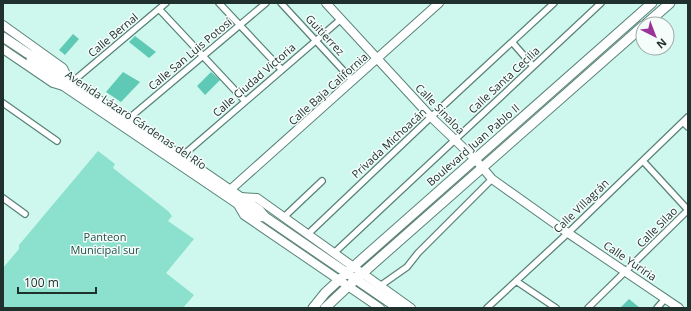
<svg xmlns="http://www.w3.org/2000/svg" width="691" height="311" viewBox="0 0 691 311" font-family="'Open Sans',sans-serif">
	<style>
		.green { fill: #8be1ce }
		.building { fill: #5ec9b4 }
		.lines { fill: none; stroke-linecap: round; stroke-linejoin: round }
		.street-casing { stroke: #5a8278; stroke-width: 8 }
		.secondary-casing { stroke: #5a8278; stroke-width: 10 }
		.primary-casing { stroke: #5a8278; stroke-width: 11 }
		.street { stroke: #fff; stroke-width: 5.5 }
		.secondary { stroke: #fff; stroke-width: 8 }
		.primary { stroke: #fff; stroke-width: 9 }
		.labels { text-anchor: middle; stroke-width: 3; stroke-linejoin: round; paint-order: stroke }
		.street-label { font-size: 11px; fill: #20312d; stroke: #f5fdfb }
		.park-label { font-size: 11px; fill: #225047; stroke: #f5fdfb }
	</style>
	<rect width="100%" height="100%" fill="#cef8ee"/>
	<path class="green" d="M98 151 115 164 113 168 168 211 172 216 168 221 194 239 166 273 194 295 183 308H3V268L19 249V245Z"/>
	<path class="building" d="M73 34 79 39 65 55 59 50Z
		M135 36 156 52 149 58 129 42Z
		M123 72 140 82 121 102 106 92Z
		M211 72 220 80 205 95 197 86Z
		M629 299 640 308H620Z"/>
	<g class="lines">
		<g class="street-casing">
			<path id="street" d="M219 3 282 70
				M281 3 353 81
				M159 9 245 101
				M512 42 533 66
				M71 83 166 3
				M3 103 57 141
				M127 120 266 3
				M683 122 688 127
				M181 157 341 19
				M643 161 688 210
				M3 198 25 214
				M284 217 322 181
				M308 234 431 117 554 3
				M334 253 601 3
				M516 281 556 308
				M380 286 407 267 418 253 492 179
				M487 308 568 233 688 117
				M588 308 688 210
				M657 308 665 299"/>
		</g>
		<g class="secondary-casing">
			<path id="secondary" d="M326 3 431 117 475 159 492 179 568 233 679 308
				M3 25 63 68 69 81
				M3 49 53 83 63 86
				M230 190 439 3
				M240 197 257 198 411 308
				M237 203 244 215 380 308"/>
		</g>
		<g class="primary-casing">
			<path id="primary" d="M646 24 670 3
				M3 37 27 53 37 58 259 210 265 217 398 308
				M31 60 33 63 64 86 256 216 265 217
				M313 308 325 293 353 267 652 3
				M325 308 356 279 643 26"/>
		</g>
		<use href="#street" class="street"/>
		<use href="#secondary" class="secondary"/>
		<use href="#primary" class="primary"/>
	</g>
	<g class="labels">
		<g class="street-label">
			<text transform="translate(113 35) rotate(-40)" y="4">Calle Bernal</text>
			<text transform="translate(325 35) rotate(47)" y="4">Guitierrez</text>
			<text transform="translate(190 54) rotate(-40)" y="4">Calle San Luis Potosí</text>
			<text transform="translate(254 80) rotate(-41)" y="4">Calle Ciudad Victoria</text>
			<text transform="translate(504 80) rotate(-43)" y="4">Calle Santa Cecilia</text>
			<text transform="translate(328 89) rotate(-42)" y="4">Calle Baja California</text>
			<text transform="translate(440 109) rotate(46)" y="4">Calle Sinaloa</text>
			<text transform="translate(136 120) rotate(34)" y="4">Avenida Lázaro Cárdenas del Río</text>
			<text transform="translate(389 143) rotate(-43)" y="4">Privada Michoacán</text>
			<text transform="translate(473 145) rotate(-41)" y="4">Boulevard Juan Pablo II</text>
			<text transform="translate(581 206) rotate(-44)" y="4">Calle Villagrán</text>
			<text transform="translate(657 227) rotate(-45)" y="4">Calle Silao</text>
			<text transform="translate(630 261) rotate(34)" y="4">Calle Yuriria</text>
		</g>
		<g class="park-label">
			<text x="105" y="241">Panteon<tspan x="105" dy="13">Municipal sur</tspan></text>
		</g>
	</g>
	<rect width="691" height="311" fill="none" stroke="#20312d" stroke-width="8"/>
	<g transform="translate(655 36) rotate(138)"><circle r="19" fill="#f5fdfb" stroke="#a0aba9"/>
	<path d="M0-3L7 15L0 10L-7 15Z" fill="#9a3498"/>
	<text y="-6" font-size="11" font-weight="bold" text-anchor="middle" fill="#20312d">N</text>
	</g>
	<path d="M18 287v6h78v-6" fill="none" stroke="#20312d" stroke-width="2"/>
	<text x="24" y="287" font-size="12" fill="#20312d" stroke="#f5fdfb" stroke-width="3" paint-order="stroke">100 m</text>
</svg>
